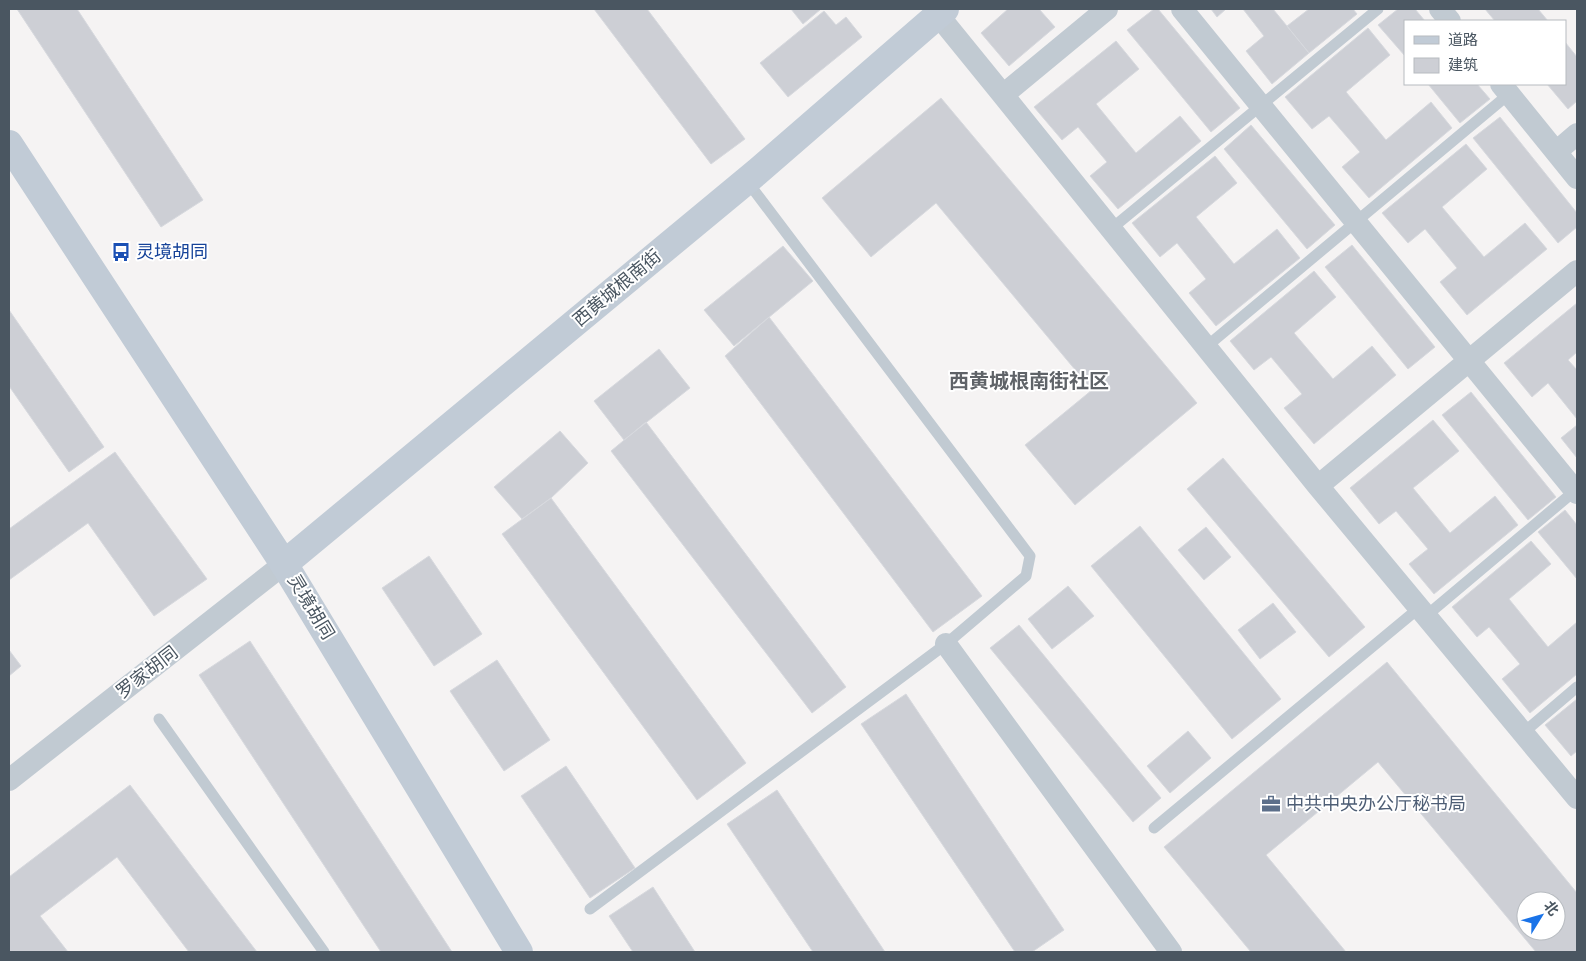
<svg xmlns="http://www.w3.org/2000/svg" width="1586" height="961" viewBox="0 0 1586 961" font-family="'Roboto Condensed','Noto Sans SC',sans-serif">
	<style>
		.building { fill: #cdcfd5; stroke: #d7d9de; fill-rule: evenodd }
		.lines { fill: none; stroke-linecap: round; stroke-linejoin: round }
		.service { stroke: #c1cad2; stroke-width: 11 }
		.minor { stroke: #c1cad2; stroke-width: 22 }
		.secondary { stroke: #c1cbd6; stroke-width: 28 }
		.labels { text-anchor: middle; stroke-width: 4; stroke-linejoin: round; paint-order: stroke }
		.transit-label { font-size: 18px; fill: #164399; stroke: #fff; text-anchor: start }
		.street-label { font-size: 18px; fill: #4a5661; stroke: #fff }
		.service-label { font-size: 18px; fill: #4e5e75; stroke: #fff; text-anchor: start }
		.quarter-label { font-size: 20px; font-weight: bold; fill: #5f6368; stroke: #fff }
	</style>
	<rect width="100%" height="100%" fill="#f5f3f3"/>
	<path class="building" d="M17 9H77L203 200 161 227Z
		M594 9H647L745 139 711 164Z
		M791 9H821L803 24Z
		M1008 9H1039L1055 27 1009 66 981 33Z
		M1154 9H1158L1240 108 1211 132 1127 30Z
		M1211 9H1226L1217 17Z
		M1243 9H1273L1309 53 1272 84 1246 51 1264 36Z
		M1309 9H1353L1357 14 1309 53 1287 26Z
		M1398 9H1415L1425 21H1405V56L1378 25Z
		M1485 9H1538L1548 21H1495Z
		M824 11 836 25 846 17 862 37 788 97 760 63Z
		M1368 28 1390 55 1346 92 1386 140 1431 102 1452 128 1369 198 1342 167 1360 152 1329 116 1312 129 1285 97Z
		M1116 41 1139 69 1096 104 1136 153 1180 116 1201 141 1118 209 1090 176 1107 162 1078 127 1062 140 1034 107Z
		M1565 42 1577 57V101L1568 109 1547 84H1565Z
		M1428 84H1477L1490 99 1460 123Z
		M941 98 1197 403 1075 505 1025 445 1092 390 936 203 871 257 822 198Z
		M1500 117 1577 213V227L1558 243 1473 138Z
		M1251 125 1335 225 1307 249 1224 149Z
		M1466 144 1487 169 1442 207 1484 257 1525 223 1547 249 1467 315 1440 282 1457 268 1425 229 1408 243 1382 213Z
		M1215 156 1237 183 1196 217 1234 264 1277 229 1300 258 1216 326 1189 293 1206 279 1177 243 1160 257 1132 223Z
		M1352 245 1435 347 1408 369 1325 267Z
		M783 246 813 281 734 346 704 310Z
		M1314 271 1336 297 1294 333 1333 379 1372 346 1396 375 1314 444 1284 408 1302 394 1271 357 1254 370 1230 341Z
		M1577 303V352L1568 360 1577 370V419L1548 383 1532 397 1504 363Z
		M9 310 104 447 69 472 9 386Z
		M769 317 982 596 933 632 725 356Z
		M659 349 690 388 624 440 594 401Z
		M1471 392 1556 497 1528 520 1442 415Z
		M1433 420 1459 451 1413 488 1450 533 1495 496 1518 525 1434 594 1409 564 1428 549 1396 511 1379 524 1350 488Z
		M646 422 846 687 812 713 611 451Z
		M1577 425V458L1561 438Z
		M560 431 588 463 551 498 522 519 494 487Z
		M115 452 207 579 154 616 88 523 9 580V529Z
		M1223 458 1365 627 1329 657 1187 489Z
		M551 498 746 763 697 800 502 534Z
		M1565 510 1577 525V579L1538 532Z
		M1140 526 1281 699 1232 739 1091 566Z
		M1206 527 1231 557 1204 580 1178 550Z
		M1531 541 1551 564 1509 599 1548 647 1577 622V674L1530 713 1502 679 1520 664 1489 627 1477 637 1452 607Z
		M429 556 482 634 434 666 382 588Z
		M1068 586 1094 616 1052 649 1028 619Z
		M1273 603 1296 632 1260 659 1238 630Z
		M1019 625 1161 798 1133 822 990 648Z
		M250 641 452 952H381L199 675Z
		M9 650 21 666 9 676Z
		M497 660 550 740 504 771 450 691Z
		M1387 662 1577 893V952H1536L1378 762 1266 855 1346 952H1251L1164 847ZM1526 901H1556V931H1526Z
		M906 694 1064 930 1032 952H1015L861 724Z
		M1577 699V751L1571 756 1545 725Z
		M1188 731 1211 758 1170 793 1147 766Z
		M566 766 635 868 590 898 521 796Z
		M130 785 257 952H189L117 857 40 916 68 952H9V877Z
		M777 790 885 952H813L727 824Z
		M653 887 695 952H633L609 916Z"/>
	<g class="lines">
		<path class="service" d="M1111 229 1378 9
			M1206 347 1509 94
			M1426 616 1577 489
			M159 719 324 952
			M1523 733 1577 687
			M1154 828 1419 608
			M590 909 946 644 1026 576 1030 556 747 181"/>
		<path class="minor" d="M1107 9 1003 95 1318 486 1577 798
			M1182 9 1577 493
			M1440 9 1450 21
			M938 15 1003 95
			M1501 84 1577 178
			M1556 152 1577 134
			M1318 486 1577 271
			M946 644 1171 952
			M9 780 284 564"/>
		<path class="secondary" d="M9 144 284 564 519 952
			M284 564 757 172 945 9"/>
	</g>
	<defs>
		<g id="bus-bare" transform="scale(1.5)"><path d="M-5-6H5V4H4V6H2V4H-2V6H-4V4H-5ZM-3.5-4V0h7V-4ZM-3.5 1.2v1.5H-2V1.2ZM2 1.2v1.5H3.5V1.2Z" fill="#1a4fb4" stroke="#fff" stroke-width="2.5" paint-order="stroke"/></g>
		<g id="office-bare" transform="scale(1.5)"><path d="M-6-3h4V-5.5h4V-3h4V5H-6ZM-1-4.5V-3h2v-1.5ZM-6 0V1H6V0Z" fill="#5c6f8a" stroke="#fff" stroke-width="2.5" paint-order="stroke"/></g>
	</defs>
	<g fill-rule="evenodd">
		<use href="#bus-bare" x="121" y="252"/>
		<use href="#office-bare" x="1271" y="804"/>
	</g>
	<g class="labels">
		<g class="transit-label">
			<text x="136" y="258">灵境胡同</text>
		</g>
		<g class="street-label">
			<text transform="translate(617 288) rotate(-40)" y="6">西黄城根南街</text>
			<text transform="translate(311 607) rotate(59)" y="6">灵境胡同</text>
			<text transform="translate(147 672) rotate(-38)" y="6">罗家胡同</text>
		</g>
		<g class="service-label">
			<text x="1286" y="810">中共中央办公厅秘书局</text>
		</g>
		<g class="quarter-label">
			<text x="1029" y="388">西黄城根南街社区</text>
		</g>
	</g>
	<rect width="1586" height="961" fill="none" stroke="#4a5661" stroke-width="20"/>
	<rect x="1404" y="20" width="162" height="65" fill="#ffffff" stroke="#b7bbc0"/>
	<rect x="1414" y="36" width="25" height="8" fill="#c1cbd6" stroke="#b7bbc0"/>
	<text x="1448" y="45" font-size="15" fill="#4a5661">道路</text>
	<rect x="1414" y="58" width="25" height="15" fill="#cdcfd5" stroke="#b7bbc0"/>
	<text x="1448" y="70" font-size="15" fill="#4a5661">建筑</text>
	<g transform="translate(1541 916) rotate(53)"><circle r="24" fill="#ffffff" stroke="#b7bbc0"/>
	<path d="M0-4L9 19L0 12L-9 19Z" fill="#1a73e8"/>
	<text y="-8" font-size="14" font-weight="bold" text-anchor="middle" fill="#4a5661">北</text>
	</g>
</svg>
